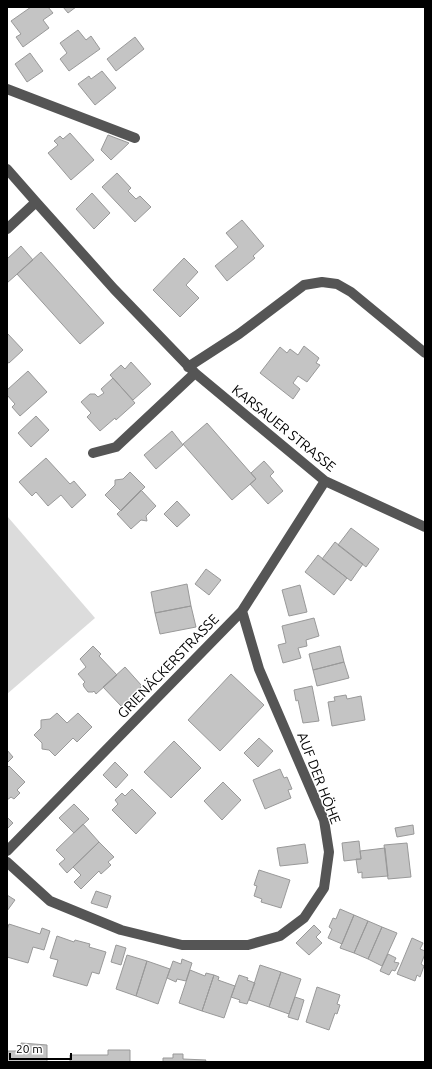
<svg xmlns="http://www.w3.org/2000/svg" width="432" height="1069" viewBox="0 0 432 1069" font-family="Ubuntu,sans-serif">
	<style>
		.green { fill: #dcdcdc }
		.building { fill: #c4c4c4; stroke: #999 }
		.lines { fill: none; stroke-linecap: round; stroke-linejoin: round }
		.minor { stroke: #555; stroke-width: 10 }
		.labels { text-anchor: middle; stroke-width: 3; stroke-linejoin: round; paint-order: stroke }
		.street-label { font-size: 14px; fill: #000; stroke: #fff }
	</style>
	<rect width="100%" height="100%" fill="#fff"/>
	<path class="green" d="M7 516 95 618 7 694Z"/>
	<path class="building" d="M31 7H48L53 13 43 20 49 28 23 47 16 37 21 34 11 21Z
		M63 7H76L68 13Z
		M78 30 86 40 91 36 100 49 69 71 60 59 67 53 60 43Z
		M135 37 144 49 116 71 107 59Z
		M30 53 43 71 27 82 15 64Z
		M102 71 116 88 95 105 78 84 89 76 91 79Z
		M70 133 94 160 71 180 48 153 58 145 54 141 60 136 63 139Z
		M108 135 129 143 111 160 101 150Z
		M117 173 131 188 128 191 136 199 140 196 151 207 135 222 102 187Z
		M92 193 110 213 94 229 76 209Z
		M242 220 264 246 253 256 255 258 227 281 215 266 238 247 226 233Z
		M21 246 33 260 7 283V259Z
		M41 252 104 323 80 344 17 274Z
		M184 258 198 272 186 285 199 298 180 317 153 290Z
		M7 333 23 350 9 363 7 362Z
		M304 346 319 358 316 363 320 365 307 382 298 376 293 383 300 389 293 399 260 373 280 347 287 353 290 349 298 355Z
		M131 362 151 384 133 400 110 375 121 365 125 369Z
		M28 371 47 392 20 416 12 407 15 404 7 395V390Z
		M113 378 135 403 116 420 115 418 100 431 87 417 91 413 81 402 90 394H95L98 397 104 393 101 389Z
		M36 416 49 430 31 447 18 433Z
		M207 423 256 479 232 500 183 444Z
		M172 431 183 445 156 469 144 455Z
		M46 458 70 484 74 481 86 495 72 508 61 495 48 506 36 492 32 496 19 482Z
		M264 461 274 472 270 476 283 491 268 504 250 484 256 479 251 473Z
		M130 472 145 487 121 511 105 495 115 485V480L123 479Z
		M141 490 156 506 146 516 147 521 141 520 131 529 117 514Z
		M177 501 190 515 177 527 164 514Z
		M351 528 379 549 366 567 338 545Z
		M335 542 363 564 351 581 322 559Z
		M318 555 347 578 334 595 305 572Z
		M206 569 221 580 209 595 195 584Z
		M187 584 191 606 155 613 151 592Z
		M300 585 307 612 289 616 282 590Z
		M191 606 196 627 160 634 155 613Z
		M314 618 319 636 306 640 307 646 298 648 301 658 283 663 278 645 286 643 282 626Z
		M93 646 101 654 99 656 117 675 96 694 94 691 93 692H88L84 687 83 684 85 682 78 674 86 667 80 659Z
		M340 646 344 662 313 670 309 654Z
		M344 662 349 678 317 686 313 670Z
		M125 667 142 686 136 692 139 695 131 703 129 700 121 706 103 687Z
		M231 674 264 705 220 751 188 720Z
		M312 686 319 721 303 723 298 700 296 701 294 690Z
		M346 695 347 699 361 696 365 720 332 726 328 702 335 701 334 697Z
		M57 713 67 723 78 713 92 727 77 742 73 738 55 756 49 750 42 749V743L34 735 41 728V720L50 719Z
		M259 738 273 751 258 767 244 753Z
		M174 741 201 768 171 798 144 772Z
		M7 750 13 757 7 763Z
		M115 762 128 775 116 788 103 775Z
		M9 766 25 782 17 790 20 793 14 799 11 797 7 800V768Z
		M280 769 284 778 287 777 292 789 288 790 291 798 265 809 253 780Z
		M223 782 241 800 222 820 204 801Z
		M132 789 156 813 136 834 112 810 118 804 115 800 122 793 125 796Z
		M74 804 89 819 74 833 59 818Z
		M7 817 13 823 7 829Z
		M83 824 99 842 67 873 59 864 65 859 56 850Z
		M413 825 414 834 397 837 395 828Z
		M359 841 361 859 344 861 342 843Z
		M99 842 114 857 108 862 111 865 101 874 99 871 81 889 74 882 81 875 73 867Z
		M407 843 411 877 388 879 384 845Z
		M305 844 308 863 280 866 277 848Z
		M385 848 388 876 362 878V872L358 873 356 859H361L360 851Z
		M259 870 290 880 281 908 261 902 262 899 254 896 257 886 254 885Z
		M96 891 111 896 107 908 91 903Z
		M7 895 15 900 7 911Z
		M340 909 354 915 342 944 328 938 332 929 329 927 333 918 336 919Z
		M354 915 368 921 354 953 340 948Z
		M368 921 382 927 368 959 354 953Z
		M9 924 40 934 42 928 50 931 44 950 33 947 28 963 7 957V930Z
		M314 925 321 932 316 937 322 943 309 955 296 943Z
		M382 927 397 933 382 966 368 959Z
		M57 936 74 942 75 940 90 944 89 947 106 952 99 974 92 972 87 986 53 976 58 960 50 958Z
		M412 938 423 943 420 949 425 951V954L421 964 424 966 420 977 417 975 415 981 397 974Z
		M116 945 126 948 121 965 111 962Z
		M388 954 396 958 394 962 399 963 395 971 392 970 389 975 380 971Z
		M127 955 147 961 136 996 116 989Z
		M182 959 192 963 186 981 177 979 176 982 167 978 173 961 181 964Z
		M147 961 170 969 158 1004 136 996Z
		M260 965 281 972 269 1007 249 1000Z
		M190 970 205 976 206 973 214 975 202 1011 179 1003Z
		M281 972 301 979 289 1014 269 1007Z
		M214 975 219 977 218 980 235 986 224 1018 202 1011Z
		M239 975 248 978 247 980 255 983 247 1004 239 1002 240 1000 231 997Z
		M317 987 340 995 337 1004 340 1005 337 1014 335 1013 329 1030 306 1022Z
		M295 997 304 1000 298 1020 288 1017Z
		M21 1043 47 1045V1062H7V1055L8 1051H20Z
		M108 1050H130V1062H70V1055H108Z
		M173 1054H183V1059L206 1060 205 1062H163V1058H173Z"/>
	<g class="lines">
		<path class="minor" d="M7 89 135 138
			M7 169 36 202 114 289 195 373 325 481 425 527
			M7 229 36 202
			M188 367 239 334 304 285 322 282 337 284 351 292 425 353
			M93 453 116 447 195 373
			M7 851 199 655 242 611 325 481
			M7 862 50 901 121 930 182 945H248L280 936 304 918 324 888 329 852 324 820 259 669 242 611"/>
	</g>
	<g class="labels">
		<g class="street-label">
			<text transform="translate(284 428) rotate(39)" y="5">KARSAUER STRASSE</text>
			<text transform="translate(168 666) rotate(-46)" y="5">GRIENÄCKERSTRASSE</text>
			<text transform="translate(319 778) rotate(69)" y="5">AUF DER HÖHE</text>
		</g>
	</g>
	<rect width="432" height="1069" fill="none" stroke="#000000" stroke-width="16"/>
	<path d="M10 1053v6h61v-6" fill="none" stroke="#000000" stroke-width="2"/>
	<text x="16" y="1053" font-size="12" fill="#000000" stroke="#ffffff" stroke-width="3" paint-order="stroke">20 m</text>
</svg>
